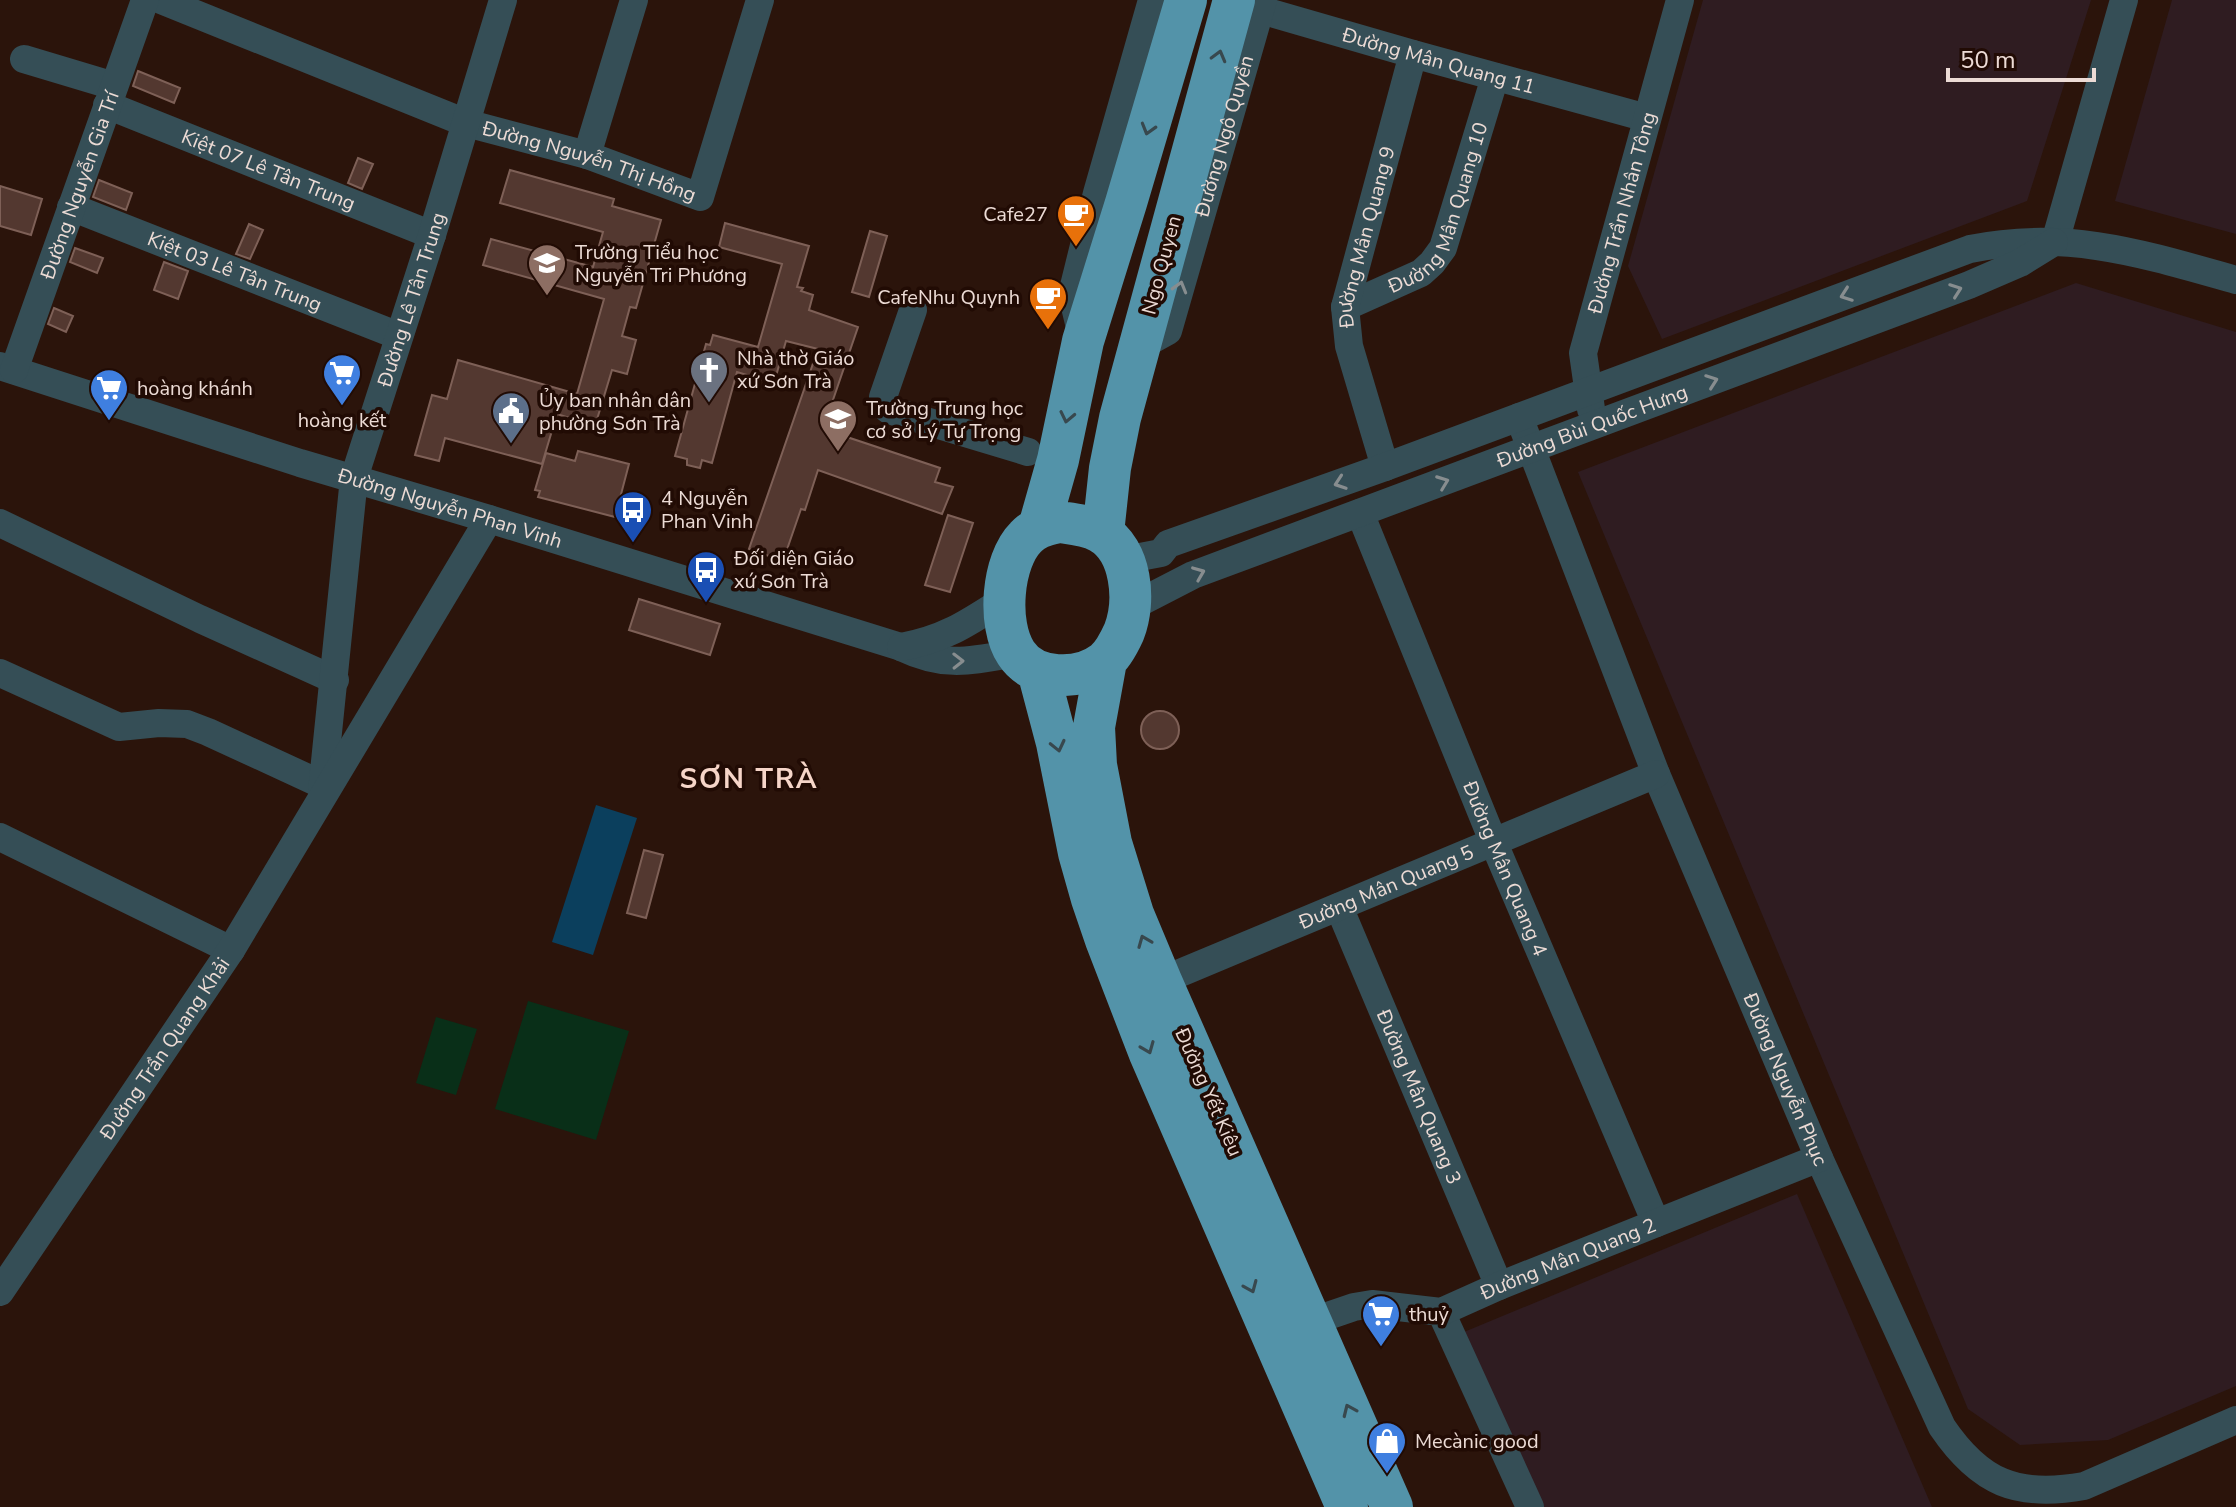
<svg xmlns="http://www.w3.org/2000/svg" width="2236" height="1507" viewBox="0 0 2236 1507" font-family="'Nunito Sans',sans-serif">
	<style>
		.industrial { fill: #2f1c21 }
		.green { fill: #092f18 }
		.water { fill: #0b3f5d }
		.building { fill: #533830; stroke: #7e6057; stroke-width: 2 }
		.lines { fill: none; stroke-linecap: round; stroke-linejoin: round }
		.minor { stroke: #354e56; stroke-width: 28 }
		.highway { stroke: #5393a9; stroke-width: 42 }
		.oneway { stroke: #38484e }
		.oneway2 { stroke: #878d8f }
		.labels { text-anchor: middle; stroke-width: 7; stroke-linejoin: round; paint-order: stroke }
		.street-label { font-size: 20px; fill: #ecdbd5; stroke: #210b04 }
		.poi-label { font-size: 20px; fill: #ecdbd5; stroke: #210b04; text-anchor: start }
		.district-label { font-size: 28px; font-weight: bold; letter-spacing: 2px; fill: #f6d5c8; stroke: #210b04 }
	</style>
	<rect width="100%" height="100%" fill="#2b140b"/>
	<path class="industrial" d="M1703 0H2091L2027 201 1662 339 1628 266Z
		M2172 0H2236V234L2115 201Z
		M2076 283 2236 332V1386L2108 1440 2020 1445 1968 1409 1578 472Z
		M1797 1194 1932 1507H1544L1464 1332Z"/>
	<path class="green" d="M528 1001 629 1031 596 1140 495 1109Z
		M436 1017 477 1029 456 1095 416 1083Z"/>
	<path class="water" d="M596 805 637 818 593 955 552 942Z"/>
	<path class="building" d="M138 71 180 88 174 103 133 86Z
		M358 158 373 164 362 189 348 183Z
		M510 170 614 199 612 206 661 220 636 308 630 307 622 336 636 340 627 374 612 370 595 426 557 414 542 464 445 438 439 461 415 455 432 395 447 399 458 360 577 394 604 299 483 265 491 239 593 267 603 232 500 203Z
		M99 180 132 193 126 210 93 197Z
		M0 186 42 199 31 235 0 226Z
		M725 223 809 246 797 287 803 288 801 291 813 295 809 310 858 327 823 429 940 468 935 482 953 487 942 514 818 470 805 510 801 509 783 561 749 549 818 349 786 341 774 383 737 372 712 463 702 460 700 468 687 465V459L675 456 706 344 710 345 713 335 758 347 782 264 719 247Z
		M249 224 263 230 250 259 236 254Z
		M870 231 887 236 869 297 852 292Z
		M75 248 103 258 97 273 70 262Z
		M164 262 188 271 178 299 154 290Z
		M54 308 73 316 66 332 48 324Z
		M578 451 629 464 615 517 538 497 540 491 535 490 546 453 575 461Z
		M948 515 973 523 950 592 925 585Z
		M639 599 720 624 710 655 629 630Z
		M1141 730a19 19 0 1 1 38 0a19 19 0 1 1-38 0Z
		M644 850 663 855 646 918 627 913Z"/>
	<g class="lines">
		<g class="minor">
			<path id="s1" d="M161 0 466 123 587 155 700 197 760 0"/>
			<path id="s2" d="M1233 2 1413 54 1647 118"/>
			<path d="M24 59 114 86"/>
			<path id="s3" d="M107 105 432 235"/>
			<path d="M587 155 634 0"/>
			<path id="s4" d="M71 207 399 336"/>
			<path d="M2055 242 2124 0"/>
			<path id="s5" d="M1345 307 1421 273 1432 263 1443 248 1495 77"/>
			<path d="M913 310 883 397 884 406 889 410 1028 452"/>
			<path d="M1082 336 1072 294 1097 193 1152 0"/>
			<path id="s6" d="M1139 347 1168 331 1263 0"/>
			<path id="s7" d="M0 366 300 463 489 519 901 647C945 668 970 661 1016 653"/>
			<path id="s8" d="M14 370 145 0"/>
			<path id="s9" d="M1591 409 1583 353 1680 0"/>
			<path id="s10" d="M1519 417 1656 774 1819 1158 1942 1427C1980 1483 2017 1498 2084 1486L2236 1420"/>
			<path id="s11" d="M1385 467 1349 346 1345 307 1413 54"/>
			<path id="s12" d="M1360 513 1493 841 1656 1223"/>
			<path d="M0 523 200 619 335 680"/>
			<path d="M1124 560 1161 553 1168 544 1385 467 1970 249C2067 229 2144 254 2236 280"/>
			<path id="s13" d="M1129 608 1193 575 1969 285 2020 263 2054 242"/>
			<path d="M901 647C945 639 968 623 1005 599"/>
			<path d="M0 673 119 727 159 723 187 724 208 732 323 785"/>
			<path id="s14" d="M322 791 354 478 432 235 503 0"/>
			<path d="M0 837 231 950"/>
			<path id="s15" d="M1339 907 1499 1286"/>
			<path id="s16" d="M1161 981 1656 774"/>
			<path id="s17" d="M0 1292 231 950 489 519"/>
			<path d="M1441 1312 1530 1507"/>
			<path id="s18" d="M1310 1322 1354 1307 1372 1304 1441 1312 1499 1286 1819 1158"/>
		</g>
		<path class="highway" d="M1059 522C1073 524 1087 525 1100 532 1132 550 1136 601 1124 632 1119 643 1113 655 1104 662 1079 681 1034 681 1016 653 997 624 1002 561 1026 537 1035 527 1046 525 1059 522Z
			M1039 527 1058 460 1083 341 1126 203 1186 0
			M1103 533 1110 468 1120 418 1234 0
			M1106 661 1094 727 1096 765 1111 843 1133 914 1161 981 1392 1507
			M1038 671 1057 743 1079 853 1092 899 1106 940 1150 1054 1347 1507"/>
	</g>
	<defs><path id="oneway-chevron" d="M-2-3.5L2.5 0L-2 3.5" fill="none" stroke-width="1.6" stroke-linecap="round" stroke-linejoin="round" transform="scale(2)"/></defs>
	<g class="oneway">
		<use href="#oneway-chevron" transform="translate(1219 56) rotate(-75)"/>
		<use href="#oneway-chevron" transform="translate(1148 129) rotate(106)"/>
		<use href="#oneway-chevron" transform="translate(1067 417) rotate(102)"/>
		<use href="#oneway-chevron" transform="translate(1058 746) rotate(77)"/>
		<use href="#oneway-chevron" transform="translate(1144 941) rotate(-112)"/>
		<use href="#oneway-chevron" transform="translate(1148 1048) rotate(68)"/>
		<use href="#oneway-chevron" transform="translate(1251 1287) rotate(67)"/>
		<use href="#oneway-chevron" transform="translate(1349 1410) rotate(-114)"/>
	</g>
	<g class="oneway2">
		<use href="#oneway-chevron" transform="translate(1180 287) rotate(-74)"/>
		<use href="#oneway-chevron" transform="translate(1956 290) rotate(-20)"/>
		<use href="#oneway-chevron" transform="translate(1846 295) rotate(160)"/>
		<use href="#oneway-chevron" transform="translate(1712 381) rotate(-20)"/>
		<use href="#oneway-chevron" transform="translate(1443 482) rotate(-21)"/>
		<use href="#oneway-chevron" transform="translate(1340 483) rotate(161)"/>
		<use href="#oneway-chevron" transform="translate(1199 573) rotate(-22)"/>
		<use href="#oneway-chevron" transform="translate(958 661) rotate(-1)"/>
	</g>
	<defs>
		<g id="cafe-pin" transform="scale(2)"><path d="M0 17L-7.5 6A9.5 9.5 0 1 1 7.5 6Z" fill="#e8710a" stroke="#210b04"/><path d="M-5.5-4.5H6V0H3Q3 3.5 0 3.5H-2.5Q-5.5 3.5-5.5 0ZM3-3.2v2h1.7v-2ZM-6 4.5H4V6H-6Z" fill="#fff"/></g>
		<g id="school-pin" transform="scale(2)"><path d="M0 17L-7.5 6A9.5 9.5 0 1 1 7.5 6Z" fill="#8d6e63" stroke="#210b04"/><path d="M0-5L7-2L0 1L-7-2ZM-4 1L0 2.5L4 1V4Q0 6-4 4Z" fill="#fff"/></g>
		<g id="church-pin" transform="scale(2)"><path d="M0 17L-7.5 6A9.5 9.5 0 1 1 7.5 6Z" fill="#6b7280" stroke="#210b04"/><path d="M-1.2-6h2.4v3.5h3.3v2.4h-3.3V6h-2.4V-.1h-3.3v-2.4h3.3Z" fill="#fff"/></g>
		<g id="supermarket-pin" transform="scale(2)"><path d="M0 17L-7.5 6A9.5 9.5 0 1 1 7.5 6Z" fill="#3f7fe0" stroke="#210b04"/><path d="M-6-5.5h2.5l.6 2H6L4.5 2H-2.5L-4.4-4H-6ZM-1.5 3.2a1.3 1.3 0 1 0 .1 0ZM3 3.2a1.3 1.3 0 1 0 .1 0Z" fill="#fff"/></g>
		<g id="civic-pin" transform="scale(2)"><path d="M0 17L-7.5 6A9.5 9.5 0 1 1 7.5 6Z" fill="#5c6f8a" stroke="#210b04"/><path d="M-.6-6.5H3V-4.5H.6V-3L4-1V1h2V6H-6V1h2V-1L-.6-3ZM-1.2 2.5V6h2.4V2.5Z" fill="#fff"/></g>
		<g id="bus-pin" transform="scale(2)"><path d="M0 17L-7.5 6A9.5 9.5 0 1 1 7.5 6Z" fill="#1a4fb4" stroke="#210b04"/><path d="M-5-6H5V4H4V6H2V4H-2V6H-4V4H-5ZM-3.5-4V0h7V-4ZM-3.5 1.2v1.5H-2V1.2ZM2 1.2v1.5H3.5V1.2Z" fill="#fff"/></g>
		<g id="shop-pin" transform="scale(2)"><path d="M0 17L-7.5 6A9.5 9.5 0 1 1 7.5 6Z" fill="#3f7fe0" stroke="#210b04"/><path d="M-5-2.5h2.3a2.7 3.5 0 0 1 5.4 0H5L5.5 6h-11ZM-1.5-2.5h3a1.5 2.3 0 0 0-3 0Z" fill="#fff"/></g>
	</defs>
	<g fill-rule="evenodd">
		<use href="#cafe-pin" x="1076" y="214"/>
		<use href="#school-pin" x="547" y="263"/>
		<use href="#cafe-pin" x="1048" y="297"/>
		<use href="#church-pin" x="709" y="370"/>
		<use href="#supermarket-pin" x="342" y="373"/>
		<use href="#supermarket-pin" x="109" y="388"/>
		<use href="#civic-pin" x="511" y="411"/>
		<use href="#school-pin" x="838" y="419"/>
		<use href="#bus-pin" x="633" y="510"/>
		<use href="#bus-pin" x="706" y="570"/>
		<use href="#supermarket-pin" x="1381" y="1314"/>
		<use href="#shop-pin" x="1387" y="1441"/>
	</g>
	<g class="labels">
		<g class="street-label">
			<text dy="7" stroke="none"><textPath href="#s2" startOffset="214">Đường Mân Quang 11</textPath></text>
			<text dy="7" stroke="none"><textPath href="#s6" startOffset="236">Đường Ngô Quyền</textPath></text>
			<text dy="7" stroke="none"><textPath href="#s1" startOffset="458">Đường Nguyễn Thị Hồng</textPath></text>
			<text dy="7" stroke="none"><textPath href="#s3" startOffset="174">Kiệt 07 Lê Tân Trung</textPath></text>
			<text dy="7" stroke="none"><textPath href="#s8" startOffset="196">Đường Nguyễn Gia Trí</textPath></text>
			<text dy="7" stroke="none"><textPath href="#s5" startOffset="148">Đường Mân Quang 10</textPath></text>
			<text dy="7" stroke="none"><textPath href="#s9" startOffset="202">Đường Trần Nhân Tông</textPath></text>
			<text dy="7" stroke="none"><textPath href="#s11" startOffset="238">Đường Mân Quang 9</textPath></text>
			<text transform="translate(1161 265) rotate(-75)" y="7">Ngo Quyen</text>
			<text dy="7" stroke="none"><textPath href="#s4" startOffset="176">Kiệt 03 Lê Tân Trung</textPath></text>
			<text dy="7" stroke="none"><textPath href="#s14" startOffset="502">Đường Lê Tân Trung</textPath></text>
			<text dy="7" stroke="none"><textPath href="#s13" startOffset="498">Đường Bùi Quốc Hưng</textPath></text>
			<text dy="7" stroke="none"><textPath href="#s7" startOffset="472">Đường Nguyễn Phan Vinh</textPath></text>
			<text dy="7" stroke="none"><textPath href="#s12" startOffset="384">Đường Mân Quang 4</textPath></text>
			<text dy="7" stroke="none"><textPath href="#s16" startOffset="244">Đường Mân Quang 5</textPath></text>
			<text dy="7" stroke="none"><textPath href="#s17" startOffset="294">Đường Trần Quang Khải</textPath></text>
			<text dy="7" stroke="none"><textPath href="#s10" startOffset="714">Đường Nguyễn Phục</textPath></text>
			<text transform="translate(1209 1092) rotate(66)" y="7">Đường Yết Kiêu</text>
			<text dy="7" stroke="none"><textPath href="#s15" startOffset="206">Đường Mân Quang 3</textPath></text>
			<text dy="7" stroke="none"><textPath href="#s18" startOffset="272">Đường Mân Quang 2</textPath></text>
		</g>
		<g class="poi-label">
			<text x="1048" y="221" text-anchor="end">Cafe27</text>
			<text x="575" y="259">Trường Tiểu học<tspan x="575" dy="23">Nguyễn Tri Phương</tspan></text>
			<text x="1020" y="304" text-anchor="end">CafeNhu Quynh</text>
			<text x="737" y="365">Nhà thờ Giáo<tspan x="737" dy="23">xứ Sơn Trà</tspan></text>
			<text x="137" y="395">hoàng khánh</text>
			<text x="539" y="407">Ủy ban nhân dân<tspan x="539" dy="23">phường Sơn Trà</tspan></text>
			<text x="866" y="415">Trường Trung học<tspan x="866" dy="23">cơ sở Lý Tự Trọng</tspan></text>
			<text x="342" y="427" text-anchor="middle">hoàng kết</text>
			<text x="661" y="505">4 Nguyễn<tspan x="661" dy="23">Phan Vinh</tspan></text>
			<text x="734" y="565">Đối diện Giáo<tspan x="734" dy="23">xứ Sơn Trà</tspan></text>
			<text x="1409" y="1321">thuỷ</text>
			<text x="1415" y="1448">Mecànic good</text>
		</g>
		<g class="district-label">
			<text x="749" y="788">SƠN TRÀ</text>
		</g>
	</g>
	<path d="M1948 68v12h146v-12" fill="none" stroke="#ecdbd5" stroke-width="4"/>
	<text x="1960" y="68" font-size="24" fill="#ecdbd5" stroke="#210b04" stroke-width="6" paint-order="stroke">50 m</text>
</svg>
